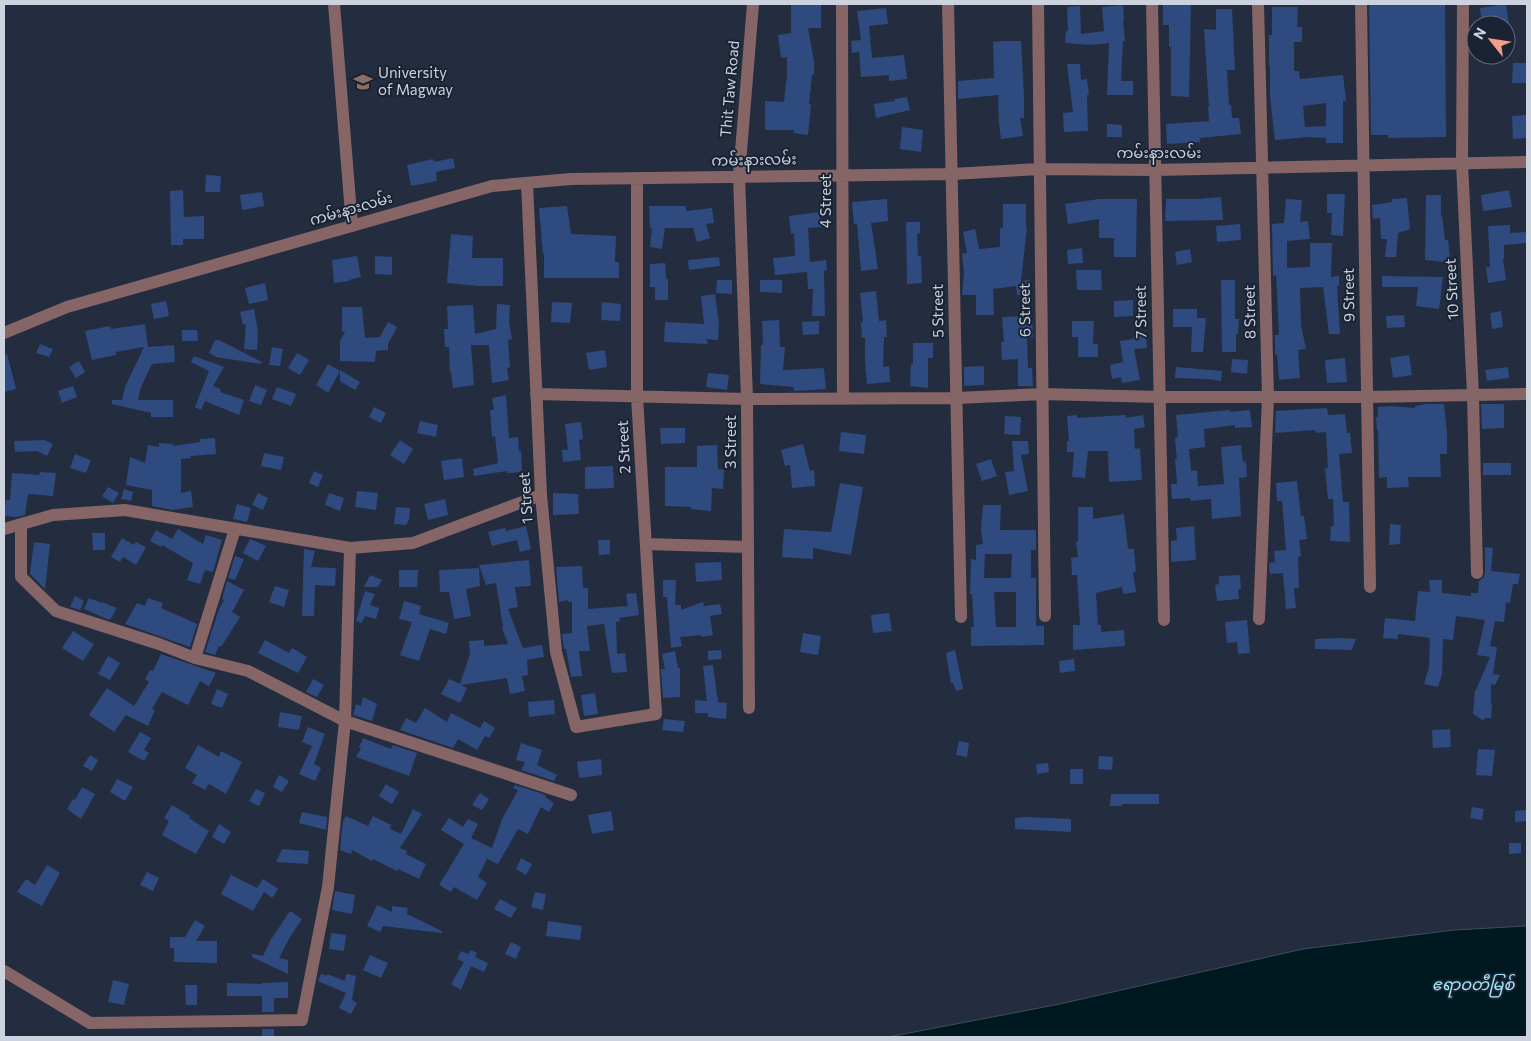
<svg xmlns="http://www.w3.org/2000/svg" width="1531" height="1041" viewBox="0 0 1531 1041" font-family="Commissioner,'Noto Sans Myanmar',sans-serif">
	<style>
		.water { fill: #00181f; stroke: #3d5058 }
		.building { fill: #2e4a7e; fill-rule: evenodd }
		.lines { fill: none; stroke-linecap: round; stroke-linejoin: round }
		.minor { stroke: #866566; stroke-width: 12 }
		.labels { text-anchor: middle; stroke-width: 4; stroke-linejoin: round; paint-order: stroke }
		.poi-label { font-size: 15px; fill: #ccd2de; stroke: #1a2334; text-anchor: start }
		.street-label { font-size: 15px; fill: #ccd2de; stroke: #1a2334 }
		.water-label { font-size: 16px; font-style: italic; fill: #a2e9fc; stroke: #1a2334 }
	</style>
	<rect width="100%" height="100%" fill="#242d3f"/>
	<path class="water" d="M1527 926V1037H888L1055 1005 1303 949 1454 930Z"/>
	<path class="building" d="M791 4H821V28H808L814 61V75H812L809 104H811L808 135 794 133V130H765V101L784 102 786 81H787V57L781 58 778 35 791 33Z
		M1163 4H1191L1189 97 1171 96V47H1169V25H1163Z
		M1369 4H1445L1446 137 1388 138V135H1371Z
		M1506 4 1509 25H1482L1480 8Z
		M1123 5 1124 21H1123L1125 41H1123L1121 81H1133V95H1107L1109 43 1091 45 1065 43 1066 31H1068L1067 7 1080 6 1081 34 1104 31 1102 7Z
		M1272 7H1298L1297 27H1302V42H1294V71H1299L1300 79 1343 75 1346 101H1343V143H1326V138L1309 137 1275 140 1270 97V66H1269V35H1272ZM1326 103V126L1305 127 1303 106Z
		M886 8 888 24 869 26 872 58 904 55 907 79 889 81V75L861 77 859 52 852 53 851 41 861 40 857 11Z
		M1216 9H1232L1235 70H1227L1229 105H1231L1232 118H1239L1241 134 1200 138V142L1167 144 1166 124 1209 121 1208 107 1209 106 1204 29 1216 30Z
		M1003 41H1021L1024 95V118H1020L1023 136 1001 139 999 123 998 95 958 99V81L994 78 993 42Z
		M1513 63H1527V83H1512Z
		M1067 64H1080L1081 80 1087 79 1089 95H1087L1088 131 1064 132 1063 113 1073 112Z
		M907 97 910 110 876 118 874 104 895 101 894 99Z
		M1527 115V138L1513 139 1512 116Z
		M1107 124 1122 125V137H1107Z
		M902 127 923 130 921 152 900 149Z
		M453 158 455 168 436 172 437 181 411 186 407 165 433 159 434 162Z
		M206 175 221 176 220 192H205Z
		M183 190 184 217 204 216V239H183V245H171L170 191Z
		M1509 190 1512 207 1483 211 1481 195Z
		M262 192 264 206 242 210 240 195Z
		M1327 194H1345L1343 236 1331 235 1332 213H1327Z
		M1426 195H1441V216H1442L1445 240H1448L1450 259 1445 260V262L1425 260Z
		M1221 197 1223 220 1165 221 1166 199H1198Z
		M1407 198 1410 229 1398 233 1396 257H1385L1387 239H1381L1380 218 1373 219 1372 205 1392 202V199Z
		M887 199 888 221 871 223 878 269 861 271 857 224H854L852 202Z
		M1099 199H1137L1136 257H1114V238H1099V219L1068 224 1065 204Z
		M1286 199 1302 200 1300 222 1308 221 1310 239 1287 241V268L1310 267V243H1332L1331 277 1339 276V286H1337L1340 334H1329L1323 287 1300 288 1301 325 1306 349 1298 350 1300 378 1279 380 1277 355 1275 354V335H1279L1276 275 1273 276 1272 224 1284 223Z
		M1003 204H1026V227H1027L1021 281 1030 280 1031 294 1017 295 1016 286 993 289 994 315H976V295H962L964 272 962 254 967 253 963 232 975 229 979 249 1000 247V228H1003Z
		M567 206 571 234 616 236 615 262H619V278H544V254H543L539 208Z
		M649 206H686V211L712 208 714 223 706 224 710 238 697 242 693 228H665L662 249 650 247 652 228 650 229Z
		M819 212 821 227 808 228 810 262 826 260 827 270 824 271 825 316H812L813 289H808L807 272 775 275 773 258 795 256 794 233 791 234 789 216Z
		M906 222H920V233L917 234 918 256H921L922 283 907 284Z
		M1240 224 1241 240 1217 242 1216 226Z
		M1510 225V233L1527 232V243L1504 245V259H1503L1506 280 1488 283 1486 267H1490L1488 226Z
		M451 234 473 236 472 258H503V286H478L447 283Z
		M1082 248 1083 263 1068 264 1067 250Z
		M1190 249 1192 262 1177 265 1175 252Z
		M357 256 361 277 349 280V281L334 283 332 260Z
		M375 256 392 257V275L375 274Z
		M719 257 720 266 689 270 688 260Z
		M665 263 666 279H668V300H655V287H650V264Z
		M1076 270H1101L1102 290H1077Z
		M1382 276 1443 277 1439 309 1416 306 1418 287H1382Z
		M717 280H732V294L716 293Z
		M760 280H782V293L760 292Z
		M1221 280H1235V319H1239L1238 334H1236V352H1222Z
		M265 283 268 300 249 304 245 288Z
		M876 291 879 321 886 320 887 337H884L883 367 889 366 890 382 867 384 865 361V338H862L861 322H863L860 293Z
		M715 294 719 324 718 340 706 339 708 344 664 342 665 322 704 324 701 296Z
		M1133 300V316L1114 317V301Z
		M166 301 169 316 154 319 151 304Z
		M552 302 572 303 570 323 551 322Z
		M602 302 621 304 620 321 601 320Z
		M497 304 510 305 509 323 512 339 508 340 510 367 507 368 509 380 492 383 489 345H471L474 385 453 388 451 372H450L449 347H445L444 329H448L447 306 473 305 475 334 496 329Z
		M342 307H362L365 338 380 337 388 322 397 327 388 344V350L376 351 375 362 340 361V341L345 332 342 331Z
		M254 309 258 331 257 350 244 349 246 324 243 325 240 312Z
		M1173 309H1197V318H1206L1203 352H1191L1192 327H1173Z
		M1501 311 1503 327 1492 329 1490 313Z
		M1404 315 1405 327 1387 328 1386 316Z
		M1032 316 1033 337H1027L1028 368H1032L1033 386H1018V359L1002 360 1001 342H1004L1002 317Z
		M779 320 780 347H785L783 370 824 368 826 389 794 391V387L760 384 761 345H763L762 321Z
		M819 321V334L803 335 802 322Z
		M1072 321H1094L1093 344H1098V357H1078V337H1072Z
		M145 324 148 347 174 345 175 362 152 364 141 387 138 400H173V417H151V413L112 404V400H122L125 387 144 347 116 352V355L92 360 85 331 110 326 111 329Z
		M182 330H197L198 341H182Z
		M1146 335 1147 348 1134 349 1140 380 1122 383 1121 377 1112 379 1110 365 1123 362 1120 341 1133 339V337Z
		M215 340H219L262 362 261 364 216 357 209 353Z
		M913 343H933V358H928V388L910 386 911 364H913Z
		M40 344 53 349 49 357 36 353Z
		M272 347 283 349 280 366 269 365Z
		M605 350 607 367 589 370 586 353Z
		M297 353 309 360 300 375 288 368Z
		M7 354 16 389 4 392V355Z
		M1409 355 1412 375 1393 378 1390 358Z
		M194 356 224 367 213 386 221 389 220 392 244 400 239 415 205 401 201 410 195 407 209 371 191 362Z
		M1345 358 1347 382 1327 383 1325 360Z
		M1232 359 1248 360 1247 374 1231 372Z
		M79 361 85 372 76 378 69 367Z
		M328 364 340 371 328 393 316 385Z
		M984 366V385L964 386V367Z
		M1176 367 1222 371 1221 381 1208 379 1175 378Z
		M1508 367 1509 378 1487 381 1485 370Z
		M340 370 360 382 355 390 340 381Z
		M708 373 729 375 727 390 706 387Z
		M255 385 267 390 261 405 249 401Z
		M73 386 77 397 62 403 58 391Z
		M277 387 296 394 291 406 272 399Z
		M506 395 509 438 518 437 519 451H521L522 472 507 473V471L474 476 473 469 498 463 495 436 492 437 490 410H494L492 398Z
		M1426 404H1444L1447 433V454H1440L1441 477H1408L1409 487 1387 488V477L1379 478 1378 430H1377L1376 417H1378V407L1390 406 1415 408V406Z
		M1481 404H1504V428L1482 429Z
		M374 407 386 413 381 423 369 417Z
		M1327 408 1328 415 1345 414 1347 433H1350L1352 453 1339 454 1343 502H1349L1350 542 1330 541 1331 526H1334L1333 499H1328L1325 468H1328L1326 432 1316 433 1315 430 1275 433 1276 411Z
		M1230 410V412L1250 410 1252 427 1235 428V425L1204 429 1205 447 1189 449 1191 471 1197 470 1198 486 1224 484 1221 447 1241 445 1243 462 1246 461 1247 477 1239 478 1241 516 1212 519 1211 499 1191 501 1190 498 1172 499 1171 484H1177L1175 459H1177L1175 438 1178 437 1176 415Z
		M1077 415V418L1126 415V418L1143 415 1145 427 1134 429 1135 449 1140 448 1142 480 1109 482 1108 451H1088L1085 478 1072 477 1074 452H1067V441H1069L1067 416Z
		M1005 416 1021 417 1020 435 1004 434Z
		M420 421 438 425 436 437 417 433Z
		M581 422 583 439 579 440 581 460 563 462 562 450H568L565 424Z
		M660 428H685V443L661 444Z
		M841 432 866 435 864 454 839 451Z
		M215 438 216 454 191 456V458L181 459V493L191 491 193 507 172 510 152 506V490L126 485 130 457 145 463 148 445 159 447V443L173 444V446L200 442V439Z
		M44 440 53 444 47 456 37 451 15 452 14 441Z
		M400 440 413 449 404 464 390 455Z
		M1012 441H1028L1029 454 1021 455 1028 491 1009 495 1005 472 1014 471Z
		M803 444 810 471 814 470 815 486 792 488 790 465 785 466 781 450Z
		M717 445 718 469 724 470 723 489 712 488 711 511 691 509V507L665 506V467H697V446Z
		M264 453 284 457 281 470 261 466Z
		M75 454 91 460 86 473 70 468Z
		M462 458 464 477 444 480 441 461Z
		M991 459 997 476 982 481 976 464Z
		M1483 463H1511V475H1483Z
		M613 466 614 488 585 489V467Z
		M314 471 323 475 318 487 309 483Z
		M40 472 56 473 53 496 28 494 25 515 15 517 4 516 6 500H10L12 473 39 475Z
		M1297 481 1301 516H1304L1307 539 1299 540 1301 556 1298 557 1299 588H1294L1296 608 1286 609 1283 573 1270 574 1269 569V563L1275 562 1274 551 1286 550 1282 501H1277L1276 483Z
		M840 483 863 487 851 555 813 548V559L782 557 784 529 831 532Z
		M108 487 119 493 113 503 102 496Z
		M124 489 133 492 131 501 121 499Z
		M357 491 378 493 376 510 355 507Z
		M258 493 268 498 263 510 252 505Z
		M329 493 344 498 340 511 325 505Z
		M553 493 578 494 579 514 553 515Z
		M445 499 448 515 428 520 424 504Z
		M237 504 251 508 247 522 233 519Z
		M983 505H1001L1000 530H1036V550H1031V578H1036V626H1044V645L971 646V627H974L972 594H970L971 559 976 560V545L983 544 981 530ZM985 554H1012L1011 578H984ZM994 592H1016V627H996Z
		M396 507 410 508 409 520 406 525 394 524Z
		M1078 507H1093V519L1124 514 1128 549H1134L1136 572H1133L1136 592 1123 594 1122 587 1096 593 1098 625H1101V632L1124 630 1125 646 1073 650V625H1080L1077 575H1072L1071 558 1078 557 1076 542H1078Z
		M1390 524 1401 525 1400 544 1389 545Z
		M526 526 531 549 520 552 517 540 492 546 488 532 505 528 506 531Z
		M1194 526 1196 560 1171 562V541L1177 540 1176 528Z
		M178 529 203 544 206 535 222 540 213 572 205 570 200 584 187 580 193 563 162 545 161 547 150 541 156 530 172 539Z
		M92 533H105V550H93Z
		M122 538 134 545 136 542 146 547 136 565 123 557 120 562 111 557Z
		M250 539 266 546 258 561 243 553Z
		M598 540H610V554L599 555Z
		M34 542 50 544 45 589 30 574Z
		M1485 547 1493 548 1491 571 1520 574 1518 584H1513L1510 603 1506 602 1504 622 1495 621 1490 646 1497 647 1493 674 1500 675 1495 685 1491 684V704H1492L1491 718H1485L1484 721 1473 714 1475 690H1476L1490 657 1477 655 1485 620 1456 616 1453 640 1443 639 1442 674 1438 687 1424 684 1429 667 1430 638 1398 634V639L1383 638 1385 618 1415 621 1418 591 1430 592 1429 580H1442V593L1471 596V593H1478L1479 581 1484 577 1485 573Z
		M304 549 315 551 311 567 336 568 335 586 315 585 314 616H302Z
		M235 556 244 559 235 580 228 578Z
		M529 560 531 586 515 587 518 607 508 609 523 648 542 645 544 657 527 660 528 675 522 676 525 691 510 694 507 678 461 685 467 688 460 703 441 694 449 679 460 684 470 654 469 641 484 640V646L508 644 502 628 503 627 496 583 486 585 479 565Z
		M721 562 722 580 696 582 695 563Z
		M582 566 583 588H588V609L628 606 626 594 636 593 639 615 619 618 620 621 616 622 617 654 625 653 627 672 612 673 604 624 587 626 590 651H579L582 676 571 677 566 649H564L562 634 572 633V602H568V600L559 602 556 567Z
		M479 568 480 586 466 589 471 616 454 619 449 592H440L439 570Z
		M399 570H418L417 587H399Z
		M370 575 382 580 378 587H364Z
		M1240 575 1241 589 1238 590 1239 599 1217 601 1215 585 1219 584V576Z
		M663 580H676L675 605H681V610L703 602 704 606 720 604 722 614 710 616 713 635 701 637V635L680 637 682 646 671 648 667 597H663Z
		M227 581 244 590 232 612 240 617 221 647 219 646 215 655 205 652 219 609 224 600 222 599Z
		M275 586 289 590 284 607 269 602Z
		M365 591 375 594 370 605 379 608 376 619 365 616 362 623 356 621Z
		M75 596 84 601 80 610 70 607Z
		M89 598 102 603V602L117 608 110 620 107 619 84 609Z
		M148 598 163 603 161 608 197 624 190 647 125 624 137 603 145 606Z
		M404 601 421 606 419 614 449 623 446 634 430 629 419 661 400 655 412 622 399 619Z
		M889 613 892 631 873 633 871 615Z
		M1247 620 1250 653 1238 654 1237 642 1227 643 1225 622Z
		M73 631 94 644 83 661 62 648Z
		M803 633 821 636 818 655 800 652Z
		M1315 639 1339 638 1356 639 1352 650 1315 649Z
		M265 640 289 653 292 648 307 657 298 673 258 653Z
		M721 650 722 659 708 660V651Z
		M955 650 963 689 956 691 953 683H951L946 653Z
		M675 651 678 668H680V697L663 698 661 669H665L662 654Z
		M161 654 216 673 209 686 200 681 188 705 162 692 152 709 155 710 148 726 126 715 114 732 89 715 107 688 134 706 149 682 145 679 150 670 153 671Z
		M108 656 120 663 110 680 98 674Z
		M1074 659 1075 671 1060 673 1059 661Z
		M713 665 718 702 727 703 726 719 708 717V713H695V700L707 701 703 666Z
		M313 679 324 685 317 697 306 692Z
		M217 689 228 694 222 708 211 704Z
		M595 693 598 714 584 716 581 695Z
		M363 697 377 704 372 721 353 715 356 704 361 706Z
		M554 700 555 714 529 717 528 702Z
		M425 708 447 722 451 713 480 728 484 721 495 728 489 738 485 736 477 750 458 739 453 748 400 730 406 718 416 723Z
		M280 712 302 716 299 730 278 727Z
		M664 719 685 721 683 732 662 730Z
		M308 727 325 734 314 764 321 768 315 781 299 774 312 746 302 742Z
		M1450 729 1451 747 1433 748 1432 730Z
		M140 732 151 738 144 750 149 753 144 761 128 752Z
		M363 738 391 749 393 745 417 753 409 776 356 757 361 748 359 747Z
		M959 741 969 743 967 757 956 755Z
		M521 743 542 750 537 765 557 775 554 781 521 770 525 762 516 760Z
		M198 745 219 757 221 751 242 762 226 794 209 784 205 790 192 783 197 775 185 768Z
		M1478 749 1495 750 1492 776 1476 775Z
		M90 755 98 760 92 771 83 766Z
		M1099 756 1113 757 1112 770 1098 769Z
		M601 759 602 775 579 778 577 762Z
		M1048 763 1049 772 1037 774 1036 764Z
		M1070 769H1083V784H1070Z
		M279 775 289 781 282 792 273 787Z
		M117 779 133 787 125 801 110 792Z
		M386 784 399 792 392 804 379 796Z
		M515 785 546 795 545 797 554 803 549 812 541 807 528 834 518 829 498 864 487 859 478 877 487 883 477 900 454 887 451 892 439 885 464 844 441 830 449 818 463 827 468 819 478 824 471 838 492 848 502 819 518 790 513 788Z
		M82 787 95 794 81 819 67 809 73 799 75 800Z
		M256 789 265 793 259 806 249 801Z
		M480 793 489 799 482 810 472 805Z
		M1111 794H1159V804H1122V806H1110Z
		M172 805 190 816 189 818 209 831 196 854 162 835 169 821 164 818Z
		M1472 807 1484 809 1482 820 1470 818Z
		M413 809 422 814 400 848 407 851 406 854 426 864 419 879 398 869 397 871 373 859 372 861 352 850 351 854 340 850 343 821 346 816 368 826 373 816 391 825 390 829 401 834Z
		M1527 810V821L1515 822V811Z
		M611 811 614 830 592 834 588 815Z
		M302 812 327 817 326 830 299 823Z
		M1027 817 1071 819V832L1015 829V818Z
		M219 824 231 832 224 844 212 837Z
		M1509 843H1521V853L1509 854Z
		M282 849 309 851 308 864 276 862Z
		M521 858 532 864 526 875 516 869Z
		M47 865 60 873 42 906 17 892 26 879 35 885Z
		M147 872 159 878 153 891 140 885Z
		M231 875 257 888 263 879 278 889 272 898 264 892 253 911 221 894Z
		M335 891 355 895 352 914 332 910Z
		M535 892 546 894 543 910 531 907Z
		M500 899 517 908 511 918 494 909Z
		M377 905 392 912V906L408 908 407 914 442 931V933L383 926 380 932 367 926Z
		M290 911 302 919 290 937 279 958 288 960V974L252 957V954L263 956 270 941Z
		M195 920 205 926 196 941H217V963L174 962V948H170V937H185Z
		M548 921 582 926 580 940 546 936Z
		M331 933 346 935 344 951 329 949Z
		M511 942 521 947 516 959 505 954Z
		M471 950 477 953 475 957 488 963 484 972 471 966 461 990 451 984 464 962 457 959 461 951 468 954Z
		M370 955 388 963 381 978 363 970Z
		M321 974 327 976V974L345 981 346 974 356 976 352 1000 357 1003 351 1014 339 1008 346 993 318 981Z
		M113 980 129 984 124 1005 108 1002Z
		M288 982V998H274V1012H262V996H227V983L262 984V983Z
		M185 985H197V1005H186Z
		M262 1029H274V1037H262Z"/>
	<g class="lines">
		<path class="minor" d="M334 4 352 226
			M842 4 843 399
			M948 4 961 617
			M1038 4 1045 616
			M1152 4 1164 620
			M1258 4 1268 397 1259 619
			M1361 4 1370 587
			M1463 4 1462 163 1473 395 1477 573
			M527 183 541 495 556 652 576 727 656 714 637 397V178
			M4 333 67 307 492 186 571 179 952 174 1040 169 1155 170 1527 162
			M536 394 747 399 956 398 1043 394 1159 397H1367L1527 394
			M21 524V577L56 611 159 644 195 658 248 671 345 721 571 795
			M4 529 53 515 125 510 350 548
			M646 544 748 547
			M195 658 235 529
			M749 708 747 399 739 176 753 4
			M4 971 90 1023 302 1020 328 887 345 721 350 548 413 543 541 495"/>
	</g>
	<defs>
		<g id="university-bare" transform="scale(1.5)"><path d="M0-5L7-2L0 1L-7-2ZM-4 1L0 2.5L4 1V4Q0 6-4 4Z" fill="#8d6e63" stroke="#1a2334" stroke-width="2.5" paint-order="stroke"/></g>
	</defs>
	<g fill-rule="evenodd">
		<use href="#university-bare" x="363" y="82"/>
	</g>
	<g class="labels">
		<g class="poi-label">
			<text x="378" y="78">University<tspan x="378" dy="17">of Magway</tspan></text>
		</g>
		<g class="street-label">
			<text transform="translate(730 89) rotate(-85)" y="5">Thit Taw Road</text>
			<text x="1159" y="158">ကမ်းနားလမ်း</text>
			<text transform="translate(754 160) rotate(-1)" y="5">ကမ်းနားလမ်း</text>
			<text transform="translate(826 201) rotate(-90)" y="5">4 Street</text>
			<text transform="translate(351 209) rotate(-16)" y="5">ကမ်းနားလမ်း</text>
			<text transform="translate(1452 289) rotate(-93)" y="5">10 Street</text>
			<text transform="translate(1349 295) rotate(-91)" y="5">9 Street</text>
			<text transform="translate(1025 310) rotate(-91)" y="5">6 Street</text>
			<text transform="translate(938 311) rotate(-91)" y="5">5 Street</text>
			<text transform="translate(1141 312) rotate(-91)" y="5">7 Street</text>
			<text transform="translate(1250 312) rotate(-91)" y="5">8 Street</text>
			<text transform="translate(731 442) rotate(-90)" y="5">3 Street</text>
			<text transform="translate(624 447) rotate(-93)" y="5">2 Street</text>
			<text transform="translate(526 498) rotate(-94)" y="5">1 Street</text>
		</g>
		<g class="water-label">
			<text x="1473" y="990">ဧရာဝတီမြစ်</text>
		</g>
	</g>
	<rect width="1531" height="1041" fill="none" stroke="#ccd2de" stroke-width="10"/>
	<g transform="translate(1491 40) rotate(300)"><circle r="24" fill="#1a2334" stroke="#616978"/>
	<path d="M0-4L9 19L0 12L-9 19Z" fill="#f49e86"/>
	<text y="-8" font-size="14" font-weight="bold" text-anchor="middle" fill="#ccd2de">N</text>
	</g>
</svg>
